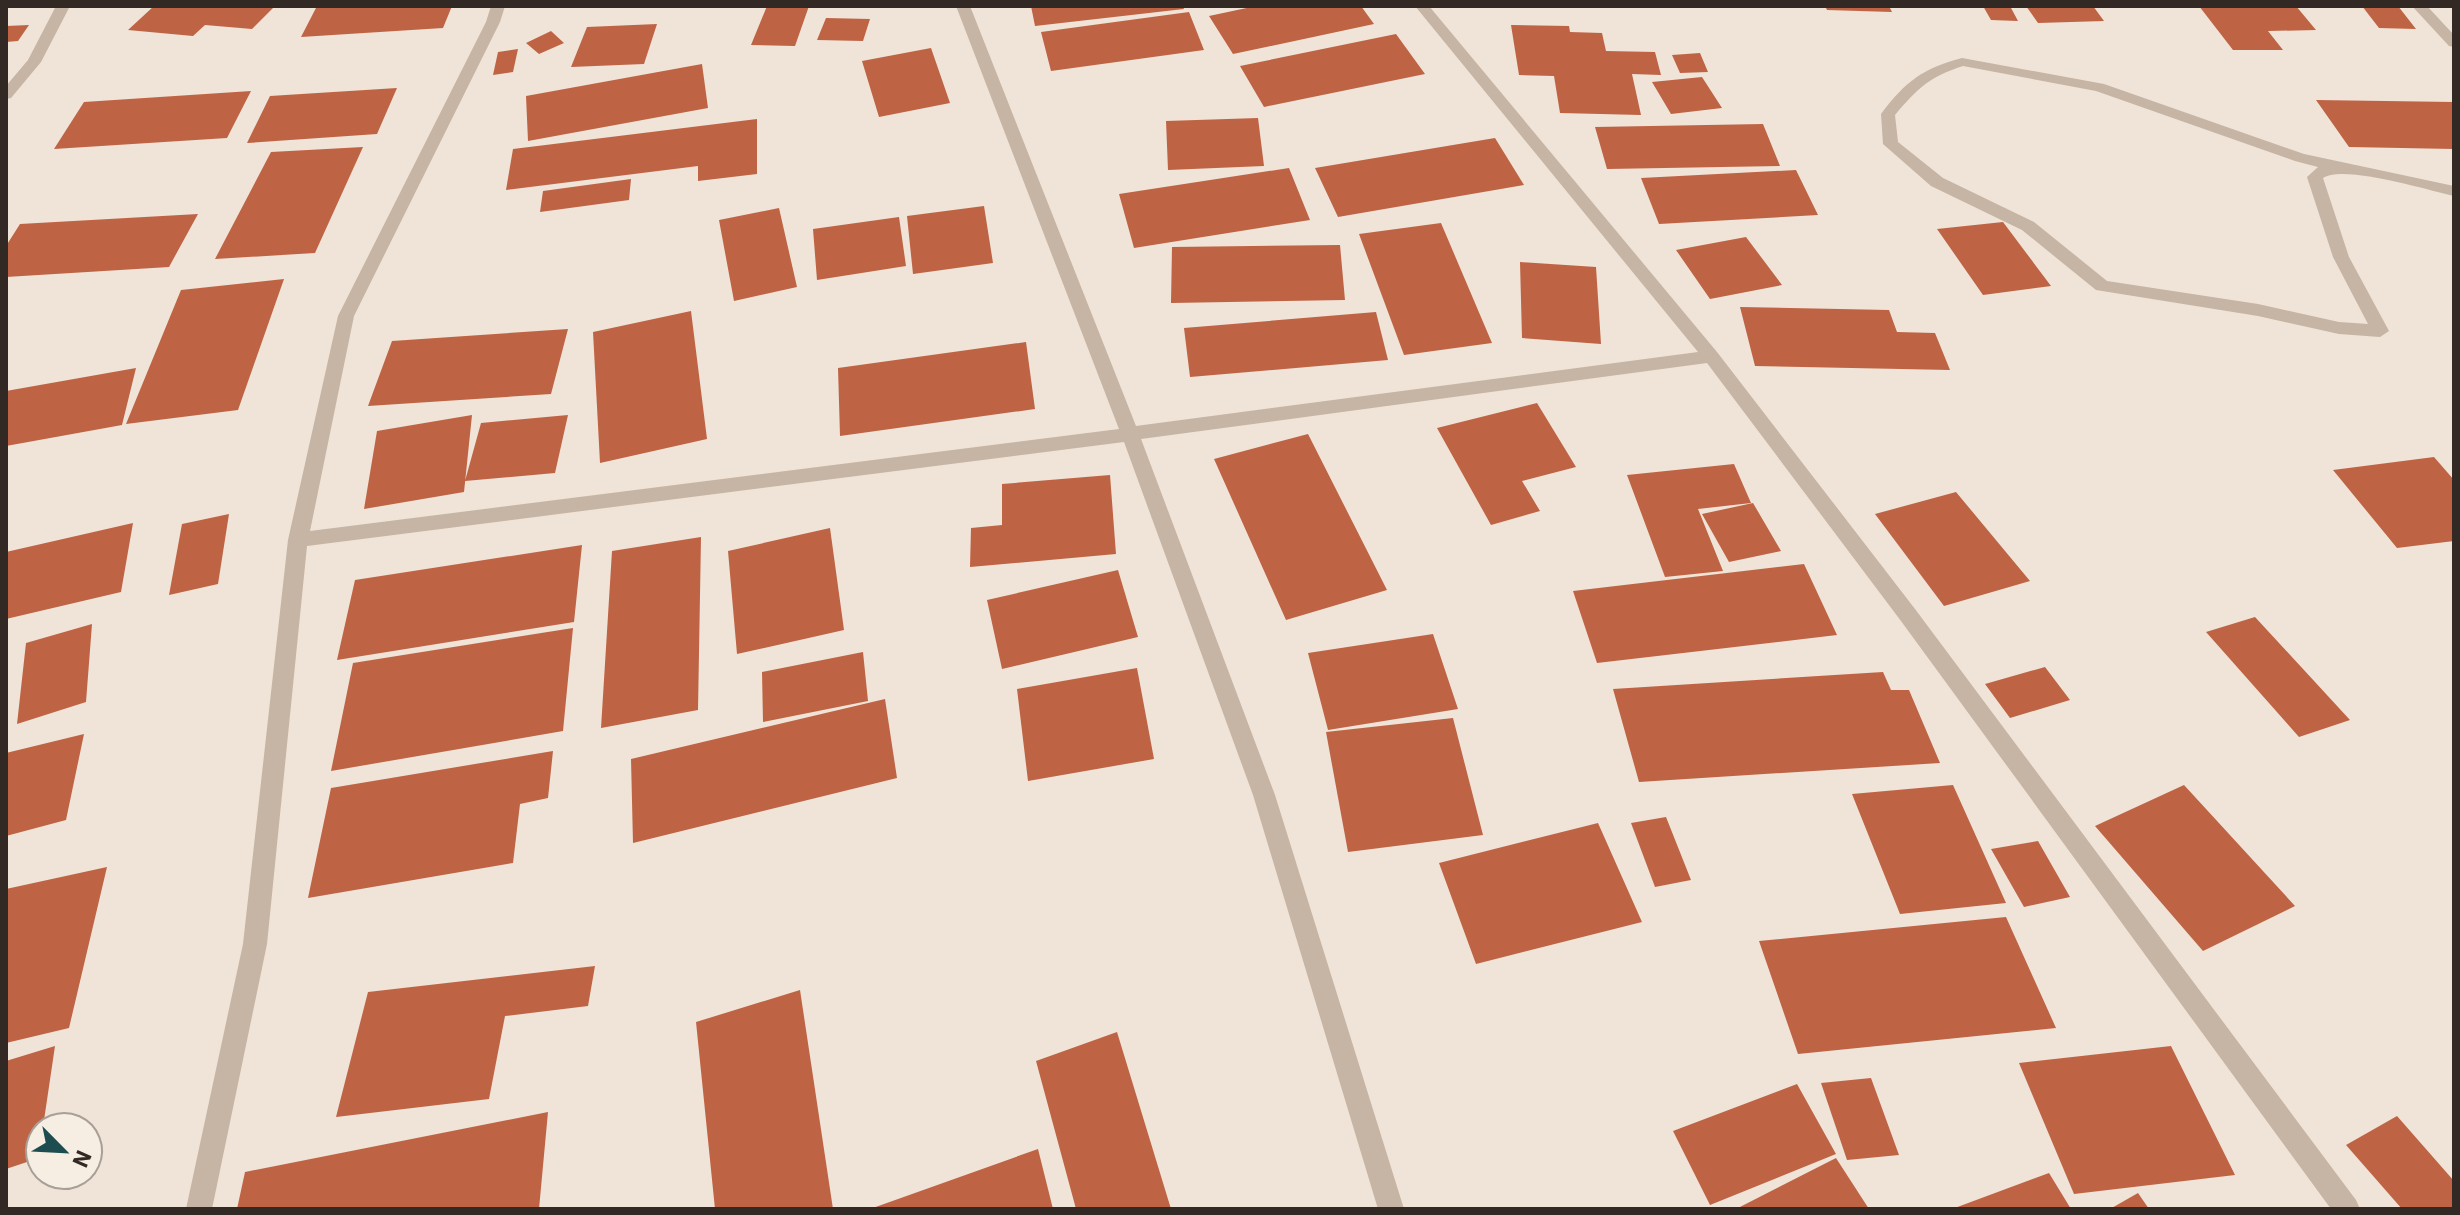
<svg xmlns="http://www.w3.org/2000/svg" width="2460" height="1215" viewBox="0 0 2460 1215" font-family="'IBM Plex Sans',sans-serif">
	<style>
		.building { fill: #bf6345 }
		.lines { fill: none; stroke-linecap: round; stroke-linejoin: round }
		.minor { fill: #c6b4a4; fill-rule: evenodd }
	</style>
	<rect width="100%" height="100%" fill="#efe4d7"/>
	<path class="building" d="M154 6 203 7 275 6 252 29 205 25 193 36 128 30Z
		M317 6H452L443 28 301 37Z
		M767 6H809L795 46 751 45Z
		M1031 6H1183L1184 9 1035 26Z
		M1256 6H1361L1374 24 1233 54 1209 16Z
		M1825 6H1889L1892 12 1827 10Z
		M1983 6H2010L2018 21 1991 20Z
		M2026 6H2093L2104 21 2038 23Z
		M2199 6H2296L2316 30 2268 31 2283 50H2233Z
		M2362 6H2398L2416 29 2379 28Z
		M1189 12 1204 50 1051 71 1041 32Z
		M826 18 870 19 863 41 817 40Z
		M657 24 644 64 571 67 587 27Z
		M29 25 18 41 6 42V26Z
		M1511 25 1569 26 1570 32 1602 33 1606 51 1655 52 1661 75 1632 74 1641 115 1560 113 1554 76 1519 75Z
		M551 31 564 43 539 54 526 43Z
		M1396 34 1425 74 1264 107 1240 66Z
		M931 48 950 103 879 117 862 61Z
		M518 49 513 72 493 75 498 52Z
		M1700 53 1708 72 1680 73 1672 55Z
		M702 64 708 108 528 141 526 96Z
		M1702 77 1722 108 1671 114 1652 82Z
		M397 88 377 134 247 143 270 96Z
		M251 91 227 138 54 149 84 102Z
		M2316 100 2454 102V149L2349 147Z
		M1258 118 1264 166 1168 170 1166 121Z
		M757 119V174L698 181V166L506 190 513 149Z
		M1763 124 1780 166 1607 169 1595 127Z
		M1495 138 1524 185 1338 217 1315 168Z
		M363 147 315 253 215 259 271 152Z
		M1289 168 1310 220 1134 248 1119 194Z
		M1796 170 1818 215 1659 224 1641 178Z
		M631 179 629 200 540 212 543 191Z
		M984 206 993 263 913 274 907 216Z
		M779 208 797 287 734 301 719 220Z
		M198 214 169 267 6 277V246L20 224Z
		M899 217 906 266 817 280 813 229Z
		M2003 222 2051 286 1983 295 1937 229Z
		M1441 223 1492 343 1404 355 1359 234Z
		M1746 237 1782 285 1710 299 1676 250Z
		M1340 245 1345 300 1171 303 1172 247Z
		M1520 262 1596 267 1601 344 1522 338Z
		M284 279 238 410 126 424 181 290Z
		M1740 307 1889 310 1897 332 1935 333 1950 370 1755 366Z
		M691 311 707 439 600 463 593 332Z
		M1376 312 1388 360 1190 377 1184 328Z
		M568 329 551 394 368 406 392 341Z
		M1026 342 1035 409 840 436 838 368Z
		M136 368 122 425 6 446V391Z
		M1537 403 1576 467 1522 481 1540 511 1491 525 1437 428Z
		M472 415 464 492 364 509 377 431Z
		M568 415 555 473 465 481 481 423Z
		M1308 434 1387 590 1286 620 1214 459Z
		M2434 457 2454 480V541L2397 548 2333 470Z
		M1734 464 1751 503 1698 509 1723 571 1665 577 1627 475Z
		M1110 475 1116 554 970 567 971 528 1002 525V484Z
		M1956 492 2030 581 1944 606 1875 514Z
		M1753 503 1781 551 1729 562 1702 514Z
		M229 514 218 584 169 595 182 524Z
		M133 523 121 592 6 619V552Z
		M830 528 844 630 737 654 728 551Z
		M701 537 698 710 601 728 612 551Z
		M582 545 574 622 337 660 355 580Z
		M1804 564 1837 635 1597 663 1573 591Z
		M1118 570 1138 637 1002 669 987 600Z
		M2255 617 2350 720 2299 737 2206 632Z
		M92 624 86 702 17 724 26 643Z
		M573 628 563 731 331 771 353 663Z
		M1433 634 1458 709 1328 730 1308 653Z
		M863 652 868 701 763 722 762 672Z
		M2045 667 2070 700 2010 718 1985 684Z
		M1137 668 1154 759 1028 781 1017 689Z
		M1883 672 1891 690H1909L1940 763 1639 782 1613 689Z
		M885 699 897 778 633 843 631 759Z
		M1453 718 1483 835 1348 852 1326 732Z
		M84 734 66 820 6 836V753Z
		M553 751 548 798 520 804 513 863 308 898 331 788Z
		M1953 785 2006 903 1900 914 1852 794Z
		M2184 785 2295 906 2203 951 2095 826Z
		M1666 817 1691 880 1655 887 1631 823Z
		M1598 823 1642 922 1476 964 1439 863Z
		M2038 841 2070 897 2024 907 1991 849Z
		M107 867 69 1028 6 1043V889Z
		M2006 917 2056 1028 1798 1054 1759 941Z
		M595 966 588 1006 505 1016 489 1099 336 1117 368 992Z
		M800 990 833 1209H715L696 1022Z
		M1117 1032 1171 1209H1076L1036 1061Z
		M55 1046 43 1127H40L39 1158 6 1169V1061Z
		M2171 1046 2235 1175 2074 1194 2019 1063Z
		M1871 1078 1899 1155 1847 1160 1821 1083Z
		M1797 1084 1836 1154 1710 1205 1673 1131Z
		M548 1112 539 1209H237L245 1172Z
		M2397 1116 2454 1181V1209H2402L2346 1145Z
		M1038 1149 1053 1209H870Z
		M1836 1158 1869 1209H1736Z
		M2049 1173 2071 1209H1952Z
		M2138 1193 2149 1209H2110Z"/>
	<g class="lines">
		<path class="minor" d="M56 6H70L41 62 11 98 6 99V86L28 60Z
			M491 6H505L500 22 354 316 310 531 1119 429 956 6H970L1136 426 1698 352 1415 6H1429L1717 352 1915 609 2356 1200 2360 1209H2331L1901 621 1707 363 1141 439 1275 795 1404 1209H1378L1253 795 1124 442 307 546 267 944 212 1209H186L243 944 288 540 338 316 486 22Z
			M2412 6H2427L2454 35V47L2449 46Z
			M1962 58 2104 84 2304 154 2454 186V196C2428 190 2343 164 2323 178L2349 257 2389 331 2380 337 2339 334 2258 316 2096 290 2022 230 1931 186 1883 144 1881 114C1905 82 1923 68 1962 58ZM1963 66 2096 91 2295 161 2318 167 2307 177 2333 257 2368 324 2339 322 2258 304 2107 281 2034 222 1943 178 1898 142 1895 115C1918 88 1929 77 1963 66Z"/>
	</g>
	<rect width="2460" height="1215" fill="none" stroke="#322925" stroke-width="16"/>
	<g transform="translate(64 1151) rotate(114)"><circle r="38" fill="#f7eee3" stroke="#a89f97" stroke-width="2"/>
	<path d="M0-6L14 30L0 20L-14 30Z" fill="#1d4d50"/>
	<text y="-12" font-size="22" font-weight="bold" text-anchor="middle" fill="#322925">N</text>
	</g>
</svg>
